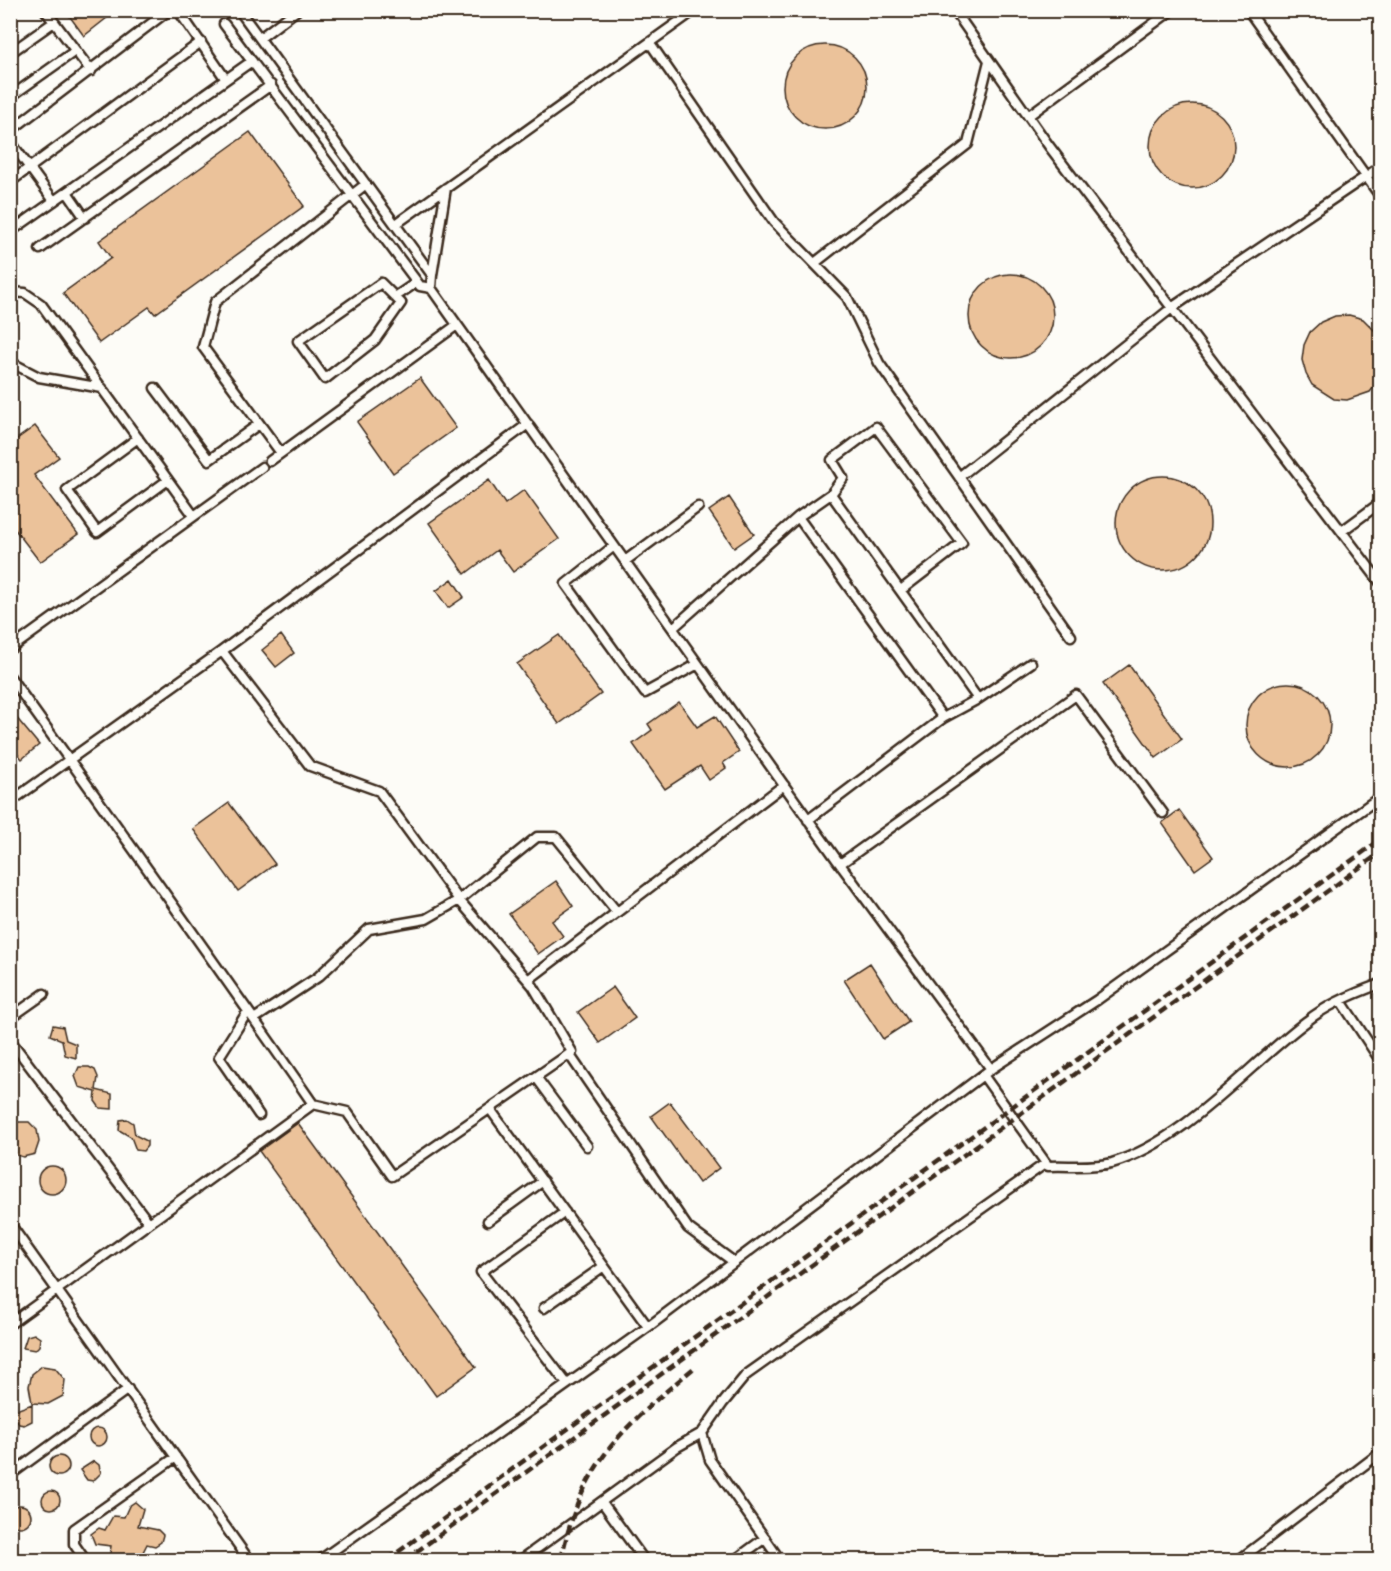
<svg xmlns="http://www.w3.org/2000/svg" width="1391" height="1571" viewBox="0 0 1391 1571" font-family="Kalam,sans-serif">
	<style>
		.building { fill: #ebc29a; stroke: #3b2a1e; stroke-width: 1.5 }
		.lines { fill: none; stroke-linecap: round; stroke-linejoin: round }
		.service-casing { stroke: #3b2a1e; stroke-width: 13 }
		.service { stroke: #fdfcf7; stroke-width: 8 }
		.rail { stroke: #3b2a1e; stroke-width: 4.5; stroke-dasharray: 9 4.5; stroke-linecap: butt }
	</style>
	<rect width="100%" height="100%" fill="#fdfcf7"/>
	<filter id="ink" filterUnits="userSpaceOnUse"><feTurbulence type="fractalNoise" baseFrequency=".0167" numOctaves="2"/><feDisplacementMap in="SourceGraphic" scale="12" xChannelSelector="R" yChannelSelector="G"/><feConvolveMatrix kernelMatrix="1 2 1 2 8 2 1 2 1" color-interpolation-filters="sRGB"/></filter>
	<g filter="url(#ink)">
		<path class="building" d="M65 10H117L84 36Z
			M783 87a42 42 0 1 1 84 0a42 42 0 1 1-84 0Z
			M1150 146a42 42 0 1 1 84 0a42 42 0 1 1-84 0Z
			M250 132 304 206 155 314 149 307 99 343 63 293 111 258 99 241Z
			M969 316a42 42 0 1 1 84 0a42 42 0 1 1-84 0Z
			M1349 315 1363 319 1380 336V380L1370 392 1347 400 1334 399 1312 385 1306 374 1302 360 1304 345 1310 332 1321 322 1335 316Z
			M420 378 456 428 393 473 357 422Z
			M35 426 59 457 34 475 78 534 40 562 10 523V444Z
			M1116 523a47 47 0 1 1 94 0a47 47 0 1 1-94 0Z
			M489 480 505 504 524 490 559 539 513 572 497 550 465 574 429 523Z
			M729 497 754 534 734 548 709 511Z
			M452 579 464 597 448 608 436 591Z
			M281 635 294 653 276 667 262 650Z
			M559 635 601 694 559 724 517 664Z
			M1129 665 1182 739 1156 758 1103 684Z
			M1246 725a42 42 0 1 1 84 0a42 42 0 1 1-84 0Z
			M679 702 697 727 715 716 739 752 723 763 726 768 709 780 700 766 665 789 633 744 652 730 648 724Z
			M10 710 39 745 22 759 10 745Z
			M229 803 275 864 238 891 193 829Z
			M1179 810 1213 857 1195 870 1162 823Z
			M556 881 573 906 552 921 563 936 538 954 509 914Z
			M870 963 909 1022 883 1039 844 980Z
			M613 987 635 1018 600 1043 578 1012Z
			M53 1025 63 1027 66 1040 76 1044V1058L65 1055 62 1040 50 1035Z
			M79 1067H89L95 1070 98 1077 96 1090 112 1094V1109L100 1108 95 1101 96 1092 79 1087 75 1076Z
			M670 1102 719 1168 699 1183 651 1116Z
			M127 1119 133 1123 135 1135 147 1141V1146L143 1151 136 1150 131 1137 119 1130 120 1120Z
			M17 1122H29L37 1130 39 1142 35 1154 23 1157 10 1153V1125Z
			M298 1123 476 1367 436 1396 259 1151Z
			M38 1180a14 14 0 1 1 28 0a14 14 0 1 1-28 0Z
			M34 1334 40 1338 39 1346 35 1350 23 1348 27 1336Z
			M42 1366 55 1368 65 1380 63 1396 48 1404 32 1403 29 1386 32 1374Z
			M32 1404V1421L24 1425 19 1424 14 1416 16 1410Z
			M89 1437a9 9 0 1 1 18 0a9 9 0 1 1-18 0Z
			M49 1466a10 10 0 1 1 20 0a10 10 0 1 1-20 0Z
			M94 1461 99 1465 101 1473 93 1481 87 1480 80 1470Z
			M42 1500a9 9 0 1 1 18 0a9 9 0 1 1-18 0Z
			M135 1502 143 1509 138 1526 158 1530 163 1535 161 1542 155 1546 147 1544 141 1556 109 1560 111 1546 95 1544 91 1534 99 1528 105 1530 113 1516 124 1517 129 1506Z
			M9 1516a11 11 0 1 1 22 0a11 11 0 1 1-22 0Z"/>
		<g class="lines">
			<g class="service-casing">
				<path id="service" d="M45 10 91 71
					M178 10 225 78
					M239 10 432 275 431 288 837 860 991 1069 648 1327 320 1560
					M954 10 1049 146 1380 582
					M1248 10 1380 196
					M224 24 420 286 431 288
					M260 38 297 10
					M650 43 774 222 847 297 879 363 1071 636
					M10 53 54 22
					M10 97 75 51
					M1028 116 1172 10
					M10 131 169 10
					M10 141 54 201
					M10 182 201 42
					M67 192 85 218
					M396 224 695 10
					M10 232 252 61
					M40 249 271 85
					M816 262 968 144 989 61
					M432 275 446 188
					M381 283 401 303 375 340 325 379 298 341Z
					M10 292 25 293 41 304 194 516
					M395 297 417 282
					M10 362 39 377 102 388
					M155 388 209 460 259 424
					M138 438 67 490 97 532 168 480
					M281 453 203 347 215 302 366 184
					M270 461 457 325
					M959 477 1173 307 1380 167
					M831 494 843 478 832 460 876 427 962 543 901 590
					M798 517 831 494 978 699 943 718
					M1342 531 1380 503
					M614 546 566 584 645 693 698 664
					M625 561 698 507
					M673 628 798 517 943 718 808 820
					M10 649 262 467
					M222 651 528 424
					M10 677C112 819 214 961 313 1104L347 1112 392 1176 572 1052 533 986 459 900 379 791 310 766 222 651 10 802
					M978 699 1031 663
					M840 864 1076 695 1163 813
					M528 980 784 785
					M1341 1001 1380 1060
					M248 1011 219 1057 259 1115
					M10 1018 44 994
					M254 1019 318 977 369 929 426 919 459 900 537 837H556L617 912
					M10 1040 149 1223
					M569 1054 688 1228 734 1262
					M991 1069 1097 1000 1380 797
					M983 1075 1048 1166C1068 1165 1093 1168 1112 1163 1185 1141 1247 1066 1307 1021 1328 1004 1355 993 1380 984
					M536 1077 587 1146
					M490 1109 648 1327
					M565 1212 481 1272 567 1384
					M488 1221 543 1181
					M10 1224 249 1560
					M544 1308 604 1266
					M10 1324 313 1104
					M702 1433 710 1460 780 1560
					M10 1475 128 1389
					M602 1502 644 1560
					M85 1560 74 1544V1529L176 1457
					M521 1560 677 1447 702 1433 723 1403 746 1375 1046 1163
					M735 1560 765 1538
					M1239 1560 1380 1453"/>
			</g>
			<use href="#service" class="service"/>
			<path class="rail" d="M387 1560 1380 840
				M405 1560 1380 853
				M561 1560C582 1462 621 1429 695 1367"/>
		</g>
	</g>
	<rect width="1391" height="1571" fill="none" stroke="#fdfcf7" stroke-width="36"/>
	<rect x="18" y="18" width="1355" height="1535" fill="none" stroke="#3b2a1e" stroke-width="2" filter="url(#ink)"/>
</svg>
